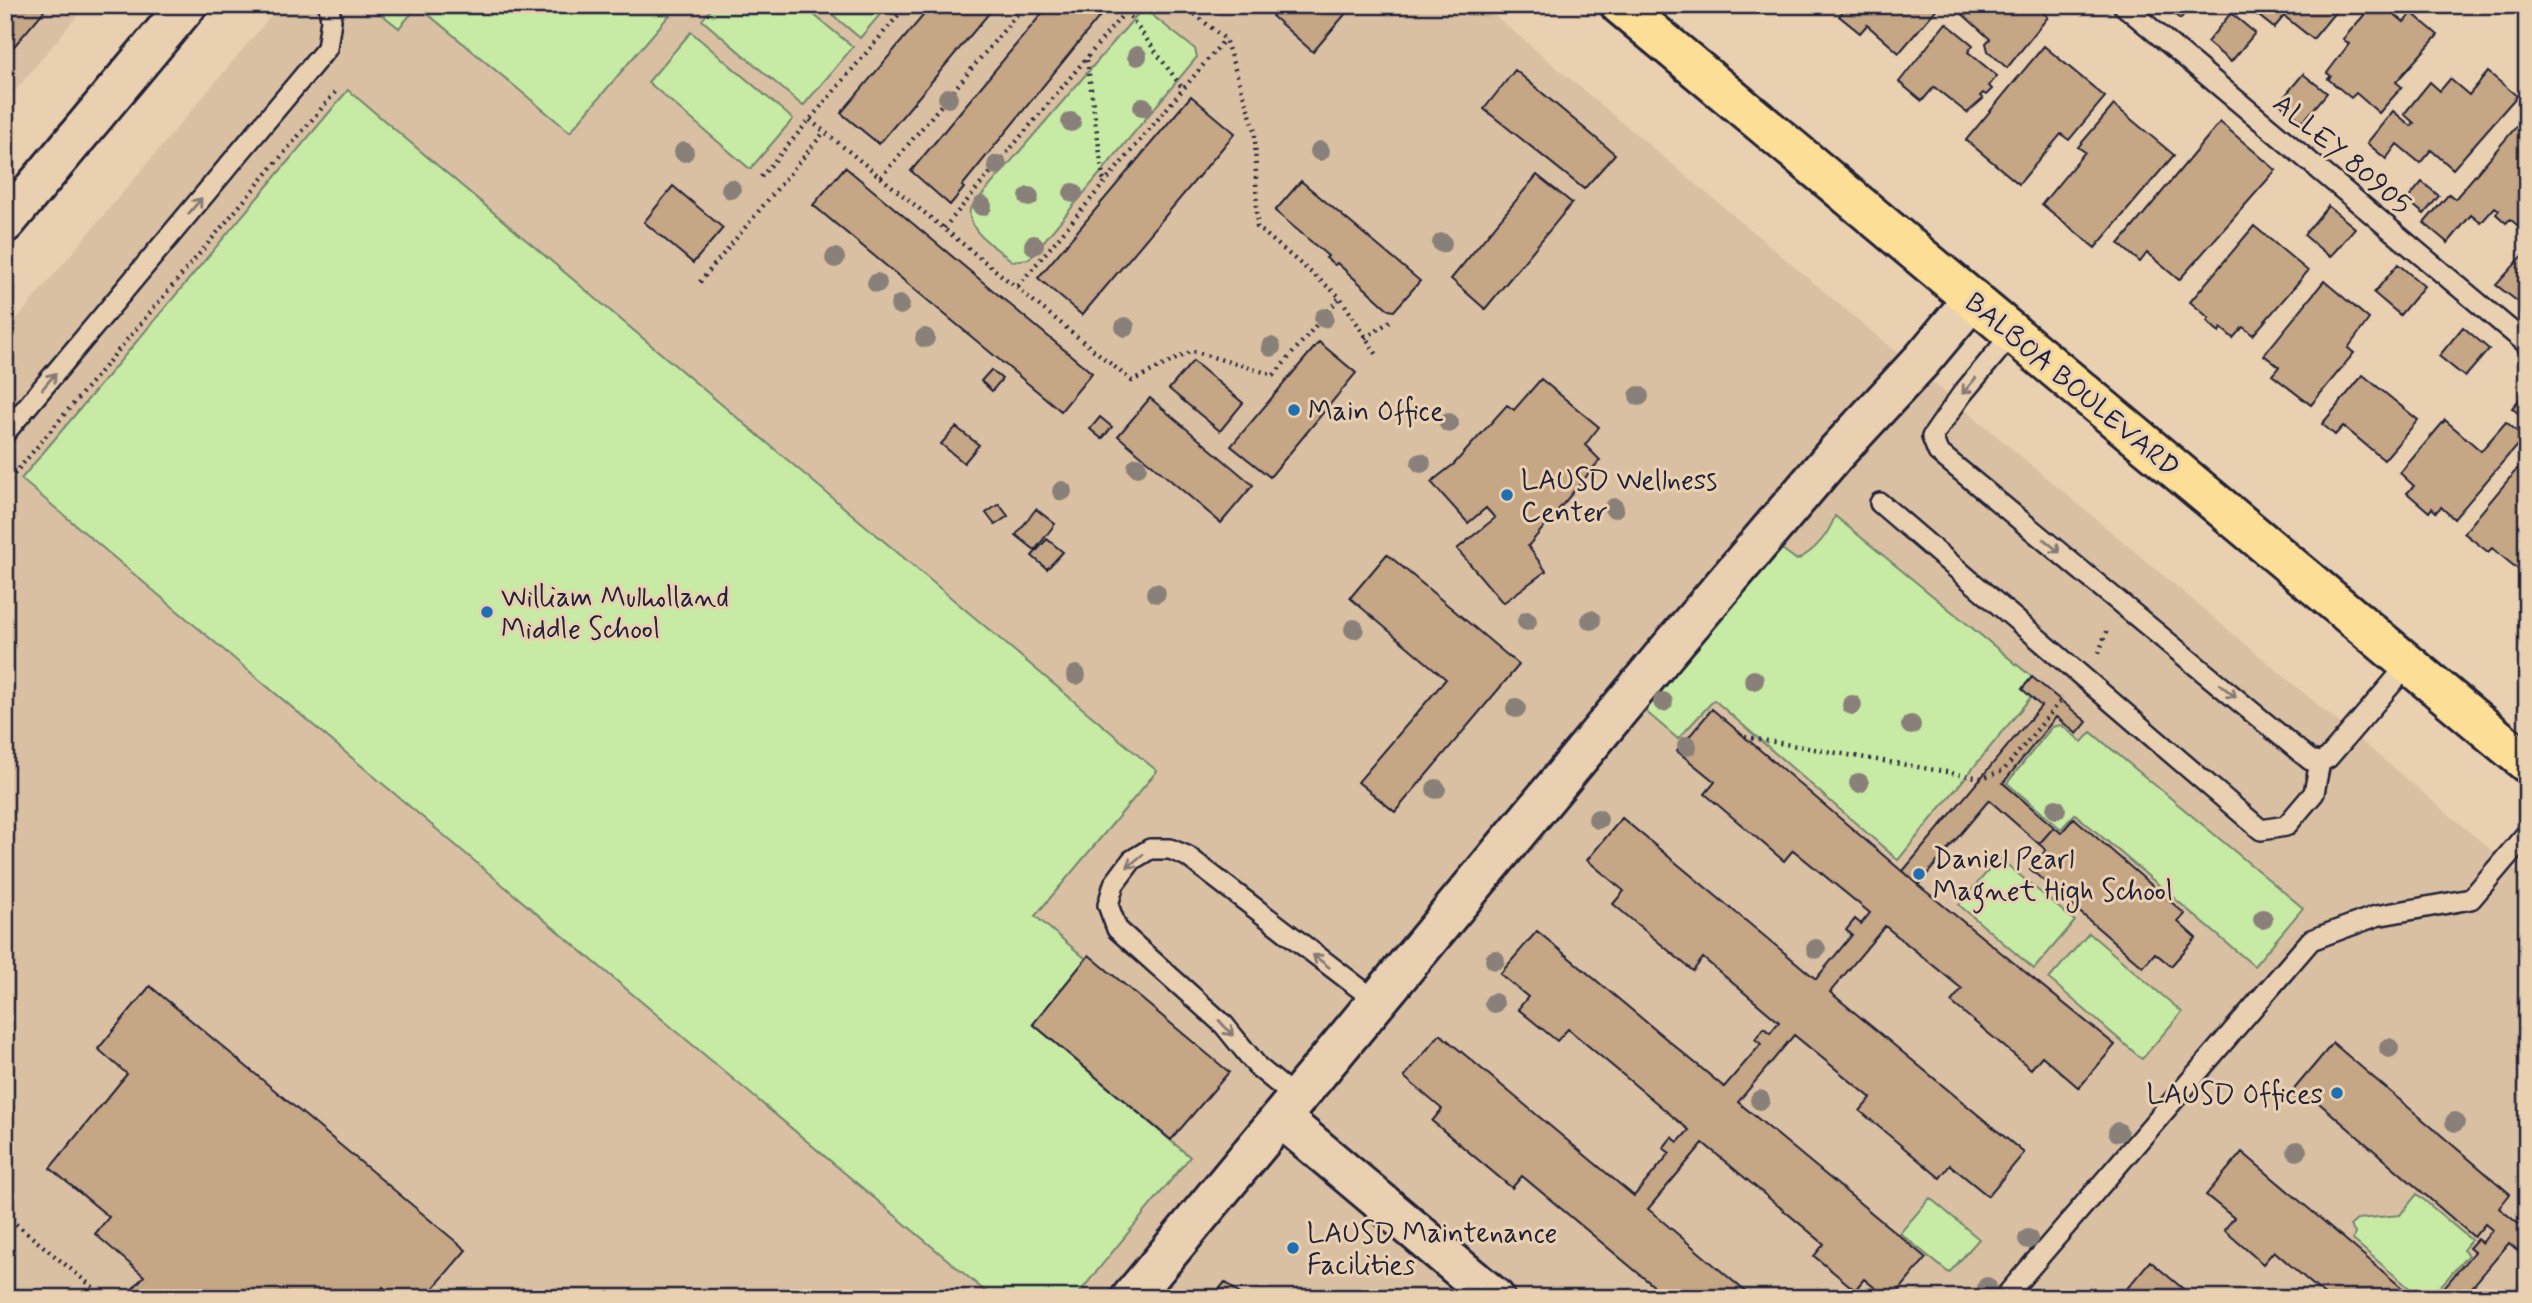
<svg xmlns="http://www.w3.org/2000/svg" width="2532" height="1303" viewBox="0 0 2532 1303" font-family="Mynerve,sans-serif">
	<style>
		.built { fill: #dac0a2 }
		.green { fill: #c7eaa4; stroke: #748670; stroke-width: 2 }
		.building { fill: #c5a685; stroke: #22223b; stroke-width: 2 }
		.lines { fill: none; stroke-linecap: round; stroke-linejoin: round }
		.service-casing { stroke: #22223b; stroke-width: 24 }
		.minor-casing { stroke: #22223b; stroke-width: 44 }
		.secondary-casing { stroke: #22223b; stroke-width: 44 }
		.primary-casing { stroke: #22223b; stroke-width: 44 }
		.path { stroke: #22223b; stroke-width: 4.5; stroke-dasharray: 2 5; stroke-linecap: butt }
		.service { stroke: #e9d0b1; stroke-width: 19 }
		.minor { stroke: #e9d0b1; stroke-width: 38 }
		.secondary { stroke: #e9d0b1; stroke-width: 38 }
		.primary { stroke: #fcde96; stroke-width: 38 }
		.tree { fill: #898179 }
		.oneway { stroke: #867976 }
		.poi-dot { fill: #1f6fb2; stroke: #e9d0b1; stroke-width: 2.5 }
		.labels { text-anchor: middle; stroke-width: 6; stroke-linejoin: round; paint-order: stroke }
		.street-label { font-size: 28px; fill: #22223b; stroke: #e9d0b1 }
		.poi-label { font-size: 28px; fill: #22223b; stroke: #e9d0b1; text-anchor: start }
	</style>
	<rect width="100%" height="100%" fill="#e9d0b1"/>
	<filter id="ink" filterUnits="userSpaceOnUse"><feTurbulence type="fractalNoise" baseFrequency=".0143" numOctaves="2"/><feDisplacementMap in="SourceGraphic" scale="14" xChannelSelector="R" yChannelSelector="G"/><feConvolveMatrix kernelMatrix="1 2 1 2 8 2 1 2 1" color-interpolation-filters="sRGB"/></filter>
	<g filter="url(#ink)">
		<path class="built" d="M5 5H86L5 103Z
			M280 5H1482L2527 880V1298H5V333Z"/>
		<path class="green" d="M370 5H678L570 132 418 6 399 28Z
			M714 5H802L853 47 803 106 702 20Z
			M821 5H888L860 38Z
			M1143 8 1195 49 1197 57 1029 259 1012 261C996 247 966 232 970 209Z
			M691 32 793 119 750 169 648 82Z
			M348 90 1157 771 1035 916 1086 959 1033 1024 1190 1157 1075 1298H993L21 479Z
			M1835 516 2032 677 2022 689 2031 697 1898 860 1714 700 1678 739 1644 710 1782 549 1797 560C1816 550 1828 535 1835 516Z
			M2061 725 2082 742 2091 732 2303 908 2254 966 2075 814 2061 829 2007 783 2052 727Z
			M1999 858 2075 921 2034 969 1959 905Z
			M2089 933 2182 1012 2142 1059 2049 979Z
			M2417 1194 2471 1240 2463 1250 2468 1255 2430 1298H2421L2353 1240 2355 1233 2350 1226 2358 1219 2400 1215Z
			M1930 1198 1979 1239 1949 1273 1900 1233Z"/>
		<path class="building" d="M5 5H49L5 57Z
			M932 5H996L879 144 841 113Z
			M1049 5H1109L962 186 964 188 950 205 911 171Z
			M1282 5H1353L1313 52 1272 16Z
			M1848 5H1940L1899 53 1867 25 1860 33 1839 16Z
			M1963 5H2036L2048 17 2007 68 1988 51 1986 43 1990 39 1958 10Z
			M2163 5H2193L2180 19Z
			M2245 5H2341L2313 39 2284 16 2274 28Z
			M2373 5 2382 13 2387 8 2404 22 2412 13 2438 35 2396 82 2402 87 2379 113 2356 93 2351 98 2328 79 2331 76 2327 73 2349 44 2343 39Z
			M2231 13 2255 33 2231 62 2207 42Z
			M1946 23 1973 45 1968 52 1997 76 1989 86 1992 89 1986 95 1983 93 1980 96 1983 99 1967 113 1934 87 1922 101 1899 82Z
			M2044 46 2105 97 2069 140 2061 134 2019 184 1966 140Z
			M1515 70 1615 154 1584 189 1484 109Z
			M2488 72 2517 96 2453 169 2431 150 2420 163 2397 144 2386 159 2367 143 2393 111 2411 126 2414 123 2404 114 2430 82 2440 91 2450 79 2469 95Z
			M2303 74 2327 93 2303 122 2279 103Z
			M1191 96 1235 133 1082 315 1038 278Z
			M2114 105 2174 155 2095 248 2042 204 2085 152 2078 147Z
			M2521 121 2527 125V223L2522 229 2510 219 2506 223 2496 214 2499 210 2495 207 2481 223 2471 215 2448 243 2424 223 2449 194 2455 199Z
			M2220 122 2276 170 2179 280 2147 253 2140 262 2119 244Z
			M845 167 1092 373 1061 411 813 205Z
			M1537 175 1572 203 1485 309 1451 279Z
			M1301 181 1420 281 1394 311 1389 310 1337 263 1335 265 1326 258 1328 256 1275 211Z
			M2422 182 2439 196 2424 214 2407 200Z
			M673 186 723 228 693 263 644 222Z
			M2328 206 2355 228 2330 257 2304 235Z
			M2254 226 2308 271 2253 335 2243 327 2233 338 2221 328 2219 332 2207 321 2209 318 2190 302Z
			M2527 251V297L2521 304 2496 285Z
			M2398 264 2424 286 2400 315 2374 293Z
			M2324 281 2369 319 2348 348 2354 353 2311 405 2272 375 2279 367 2264 355Z
			M2463 327 2489 349 2465 377 2439 356Z
			M1319 342 1356 373 1270 477 1231 446Z
			M1193 361 1243 403 1220 431 1169 389Z
			M991 370 1002 379 992 391 981 381Z
			M2363 375 2418 420 2384 460 2343 426 2335 435 2322 424Z
			M1541 379 1599 427 1585 445 1600 460 1528 546 1546 571 1503 603 1457 549 1495 518 1486 508 1468 523 1431 482 1454 464 1507 405 1514 410Z
			M2527 391V421L2512 408Z
			M1150 398 1253 485 1221 523 1118 436Z
			M1100 417 1112 427 1102 439 1090 429Z
			M2445 420 2481 451 2506 422 2524 437 2454 519 2441 507 2436 512 2432 508 2429 512 2407 493 2414 486 2400 473Z
			M956 427 979 445 964 463 941 444Z
			M2527 457V572L2525 575 2492 548 2488 552 2464 533Z
			M999 504 1008 516 995 525 986 513Z
			M1036 509 1055 524 1035 550 1016 535Z
			M1047 539 1063 552 1047 569 1032 556Z
			M1387 554 1519 665 1395 812 1358 782 1446 679 1350 598Z
			M2032 677 2087 722 2077 734 2056 717 2003 783 2054 827 2039 844 1989 800 1918 885 1903 871 2041 706 2022 689Z
			M1712 709 1918 885 2115 1045 2079 1088 2042 1056 2031 1069 1951 1002 1962 989 1885 926 1830 992 2024 1153 1988 1196 1950 1165 1940 1178 1860 1111 1871 1098 1794 1035 1738 1102 1926 1258 1893 1298H1887L1864 1279 1855 1290 1814 1256 1824 1244 1703 1143 1648 1209 1753 1298H1668L1522 1176 1512 1188 1432 1121 1442 1109 1404 1077 1440 1034 1634 1196 1670 1153 1663 1148 1672 1137 1678 1142 1689 1130 1568 1029 1557 1041 1518 1009 1528 997 1500 974 1537 931 1724 1087 1761 1044 1755 1039 1764 1028 1770 1033 1779 1022 1703 958 1693 971 1613 904 1624 891 1587 860 1622 818 1816 979 1852 935 1846 930 1855 919 1861 924 1870 913 1793 850 1784 861 1705 794 1715 782 1677 751Z
			M2074 818 2185 914 2178 922 2196 938 2171 966 2155 953 2143 967 2030 869 2046 850 2039 844 2054 827 2061 833Z
			M1089 955 1229 1072 1171 1140 1033 1024Z
			M150 986 466 1250 425 1298H396L383 1287 375 1298H136L130 1292 144 1276 95 1234 109 1217 50 1168 127 1074 98 1049Z
			M2333 1043 2510 1194 2499 1208 2527 1231V1258L2509 1243 2463 1298H2435L2474 1252 2469 1248 2477 1239 2482 1243 2492 1230 2485 1224 2474 1237 2312 1097 2304 1106 2290 1094Z
			M2242 1152 2414 1298H2328L2274 1251 2263 1264 2224 1230 2234 1218 2206 1195Z
			M2150 1261 2194 1298H2119Z
			M1225 1282 1245 1298H1212Z"/>
		<g class="lines">
			<g class="service-casing">
				<path id="service" d="M2123 5 2527 344
					M2012 334 1962 394 1932 437 1938 452 2310 760 2320 762 2328 758 2407 666
					M5 433 327 48 331 20 329 5
					M1880 503 2261 830 2286 826 2314 793 2320 762
					M1297 1099 1258 1067 1224 1025 1117 929 1108 905 1114 884 1132 860 1150 849H1170L1187 856 1376 1001
					M2004 1298 2311 940 2376 916 2471 899 2527 833"/>
			</g>
			<g class="minor-casing">
				<path id="minor" d="M1281 1118 1495 1298
					M1131 1298 1665 654 1835 454 1922 360 1973 299"/>
			</g>
			<g class="secondary-casing">
				<path id="secondary" d="M5 223 187 5"/>
			</g>
			<g class="primary-casing">
				<path id="primary" d="M1620 5 2527 763"/>
			</g>
			<path class="path" d="M1184 5 1225 39 1255 130 1257 227 1340 297 1377 355
				M1126 11 1183 89
				M1087 60 1104 183
				M810 120 1132 381 1192 351 1274 375 1340 297
				M761 177 907 5
				M881 177 1025 5
				M944 228 1131 5
				M700 282 825 131
				M1018 286 1225 39
				M1365 338 1392 320
				M5 485 337 90
				M2099 653 2107 629
				M1745 737 1981 778 2003 771 2063 698
				M5 1215 106 1298"/>
			<use href="#service" class="service"/>
			<use href="#minor" class="minor"/>
			<use href="#secondary" class="secondary"/>
			<use href="#primary" class="primary"/>
		</g>
		<g class="tree">
			<circle cx="1137" cy="56" r="10"/>
			<circle cx="948" cy="98" r="10"/>
			<circle cx="1143" cy="107" r="10"/>
			<circle cx="1071" cy="122" r="10"/>
			<circle cx="1320" cy="151" r="10"/>
			<circle cx="684" cy="152" r="10"/>
			<circle cx="997" cy="165" r="10"/>
			<circle cx="731" cy="189" r="10"/>
			<circle cx="1073" cy="193" r="10"/>
			<circle cx="1029" cy="197" r="10"/>
			<circle cx="982" cy="206" r="10"/>
			<circle cx="1442" cy="243" r="10"/>
			<circle cx="1034" cy="245" r="10"/>
			<circle cx="835" cy="258" r="10"/>
			<circle cx="877" cy="283" r="10"/>
			<circle cx="900" cy="305" r="10"/>
			<circle cx="1324" cy="318" r="10"/>
			<circle cx="1125" cy="327" r="10"/>
			<circle cx="925" cy="338" r="10"/>
			<circle cx="1271" cy="347" r="10"/>
			<circle cx="1639" cy="396" r="10"/>
			<circle cx="1449" cy="423" r="10"/>
			<circle cx="1421" cy="463" r="10"/>
			<circle cx="1137" cy="467" r="10"/>
			<circle cx="1062" cy="491" r="10"/>
			<circle cx="1614" cy="508" r="10"/>
			<circle cx="1156" cy="593" r="10"/>
			<circle cx="1591" cy="620" r="10"/>
			<circle cx="1527" cy="621" r="10"/>
			<circle cx="1354" cy="629" r="10"/>
			<circle cx="1076" cy="675" r="10"/>
			<circle cx="1754" cy="680" r="10"/>
			<circle cx="1663" cy="702" r="10"/>
			<circle cx="1852" cy="705" r="10"/>
			<circle cx="1516" cy="708" r="10"/>
			<circle cx="1911" cy="725" r="10"/>
			<circle cx="1687" cy="746" r="10"/>
			<circle cx="1859" cy="783" r="10"/>
			<circle cx="1436" cy="789" r="10"/>
			<circle cx="2056" cy="809" r="10"/>
			<circle cx="1598" cy="819" r="10"/>
			<circle cx="2263" cy="919" r="10"/>
			<circle cx="1816" cy="949" r="10"/>
			<circle cx="1495" cy="960" r="10"/>
			<circle cx="1494" cy="1003" r="10"/>
			<circle cx="2389" cy="1048" r="10"/>
			<circle cx="1760" cy="1100" r="10"/>
			<circle cx="2455" cy="1122" r="10"/>
			<circle cx="2118" cy="1132" r="10"/>
			<circle cx="2297" cy="1151" r="10"/>
			<circle cx="2028" cy="1239" r="10"/>
			<circle cx="1987" cy="1287" r="10"/>
		</g>
		<defs><path id="oneway-shaft" d="M-6 0H5M1.5-3L5.5 0L1.5 3" fill="none" stroke-width="1.6" stroke-linecap="round" stroke-linejoin="round" transform="scale(1.75)"/></defs>
		<g class="oneway">
			<use href="#oneway-shaft" transform="translate(195 206) rotate(-50)"/>
			<use href="#oneway-shaft" transform="translate(49 381) rotate(-50)"/>
			<use href="#oneway-shaft" transform="translate(1969 386) rotate(130)"/>
			<use href="#oneway-shaft" transform="translate(2052 546) rotate(40)"/>
			<use href="#oneway-shaft" transform="translate(2228 691) rotate(40)"/>
			<use href="#oneway-shaft" transform="translate(1135 861) rotate(140)"/>
			<use href="#oneway-shaft" transform="translate(1321 961) rotate(-142)"/>
			<use href="#oneway-shaft" transform="translate(1226 1028) rotate(48)"/>
		</g>
	</g>
	<g class="poi-dot">
		<circle cx="1294" cy="410" r="7"/>
		<circle cx="1507" cy="495" r="7"/>
		<circle cx="487" cy="612" r="7"/>
		<circle cx="1919" cy="874" r="7"/>
		<circle cx="2337" cy="1093" r="7"/>
		<circle cx="1293" cy="1248" r="7"/>
	</g>
	<g class="labels">
		<g class="street-label">
			<text transform="translate(2343 153) rotate(40)" y="10">ALLEY 80905</text>
			<text transform="translate(2073 384) rotate(40)" y="10">BALBOA BOULEVARD</text>
		</g>
		<g class="poi-label">
			<text x="1308" y="420">Main Office</text>
			<text x="1521" y="489">LAUSD Wellness<tspan x="1521" dy="32">Center</tspan></text>
			<text x="501" y="606">William Mulholland<tspan x="501" dy="32">Middle School</tspan></text>
			<text x="1933" y="868">Daniel Pearl<tspan x="1933" dy="32">Magnet High School</tspan></text>
			<text x="2323" y="1103" text-anchor="end">LAUSD Offices</text>
			<text x="1307" y="1242">LAUSD Maintenance<tspan x="1307" dy="32">Facilities</tspan></text>
		</g>
	</g>
	<rect width="2532" height="1303" fill="none" stroke="#e9d0b1" stroke-width="28"/>
	<rect x="14" y="14" width="2504" height="1275" fill="none" stroke="#22223b" stroke-width="2.5" filter="url(#ink)"/>
</svg>
